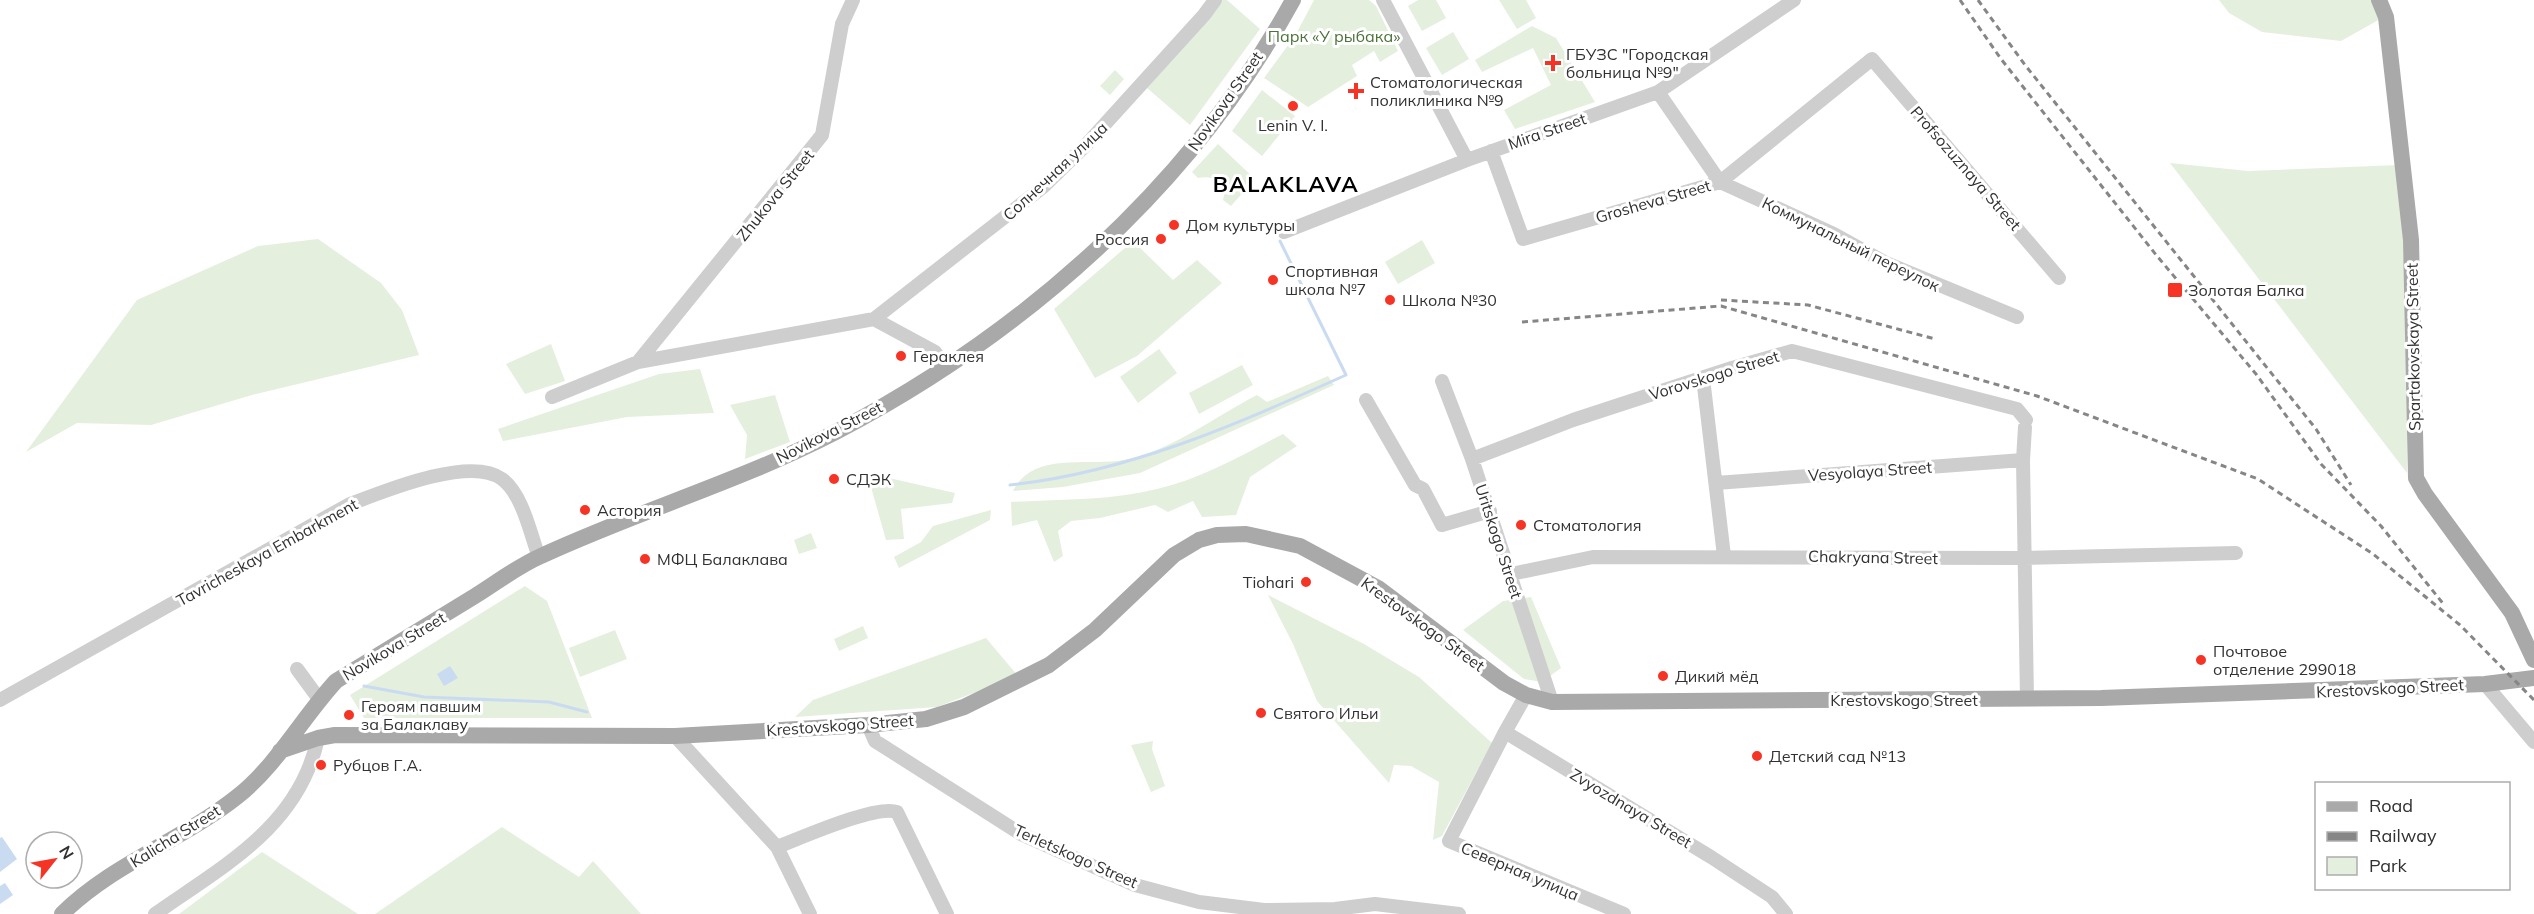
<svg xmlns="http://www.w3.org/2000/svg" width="2534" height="914" viewBox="0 0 2534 914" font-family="Mulish,sans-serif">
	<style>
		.green { fill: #e5efde }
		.water { fill: #c9dbf0 }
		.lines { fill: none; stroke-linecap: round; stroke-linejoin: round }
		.stream { stroke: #c9dbf0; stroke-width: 3 }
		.minor { stroke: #cecece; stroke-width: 14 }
		.major { stroke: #a9a9a9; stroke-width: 16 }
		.rail { stroke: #868686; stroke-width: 3; stroke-dasharray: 6 4.5; stroke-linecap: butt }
		.poi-dot { fill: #f53426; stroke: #fff; stroke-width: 2 }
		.labels { text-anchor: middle; stroke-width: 6; stroke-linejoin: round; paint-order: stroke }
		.park-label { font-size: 16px; fill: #4c7139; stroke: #fff }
		.poi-label { font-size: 16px; fill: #313131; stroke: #fff; text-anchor: start }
		.street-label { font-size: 16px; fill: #313131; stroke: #fff }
		.district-label { font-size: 22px; font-weight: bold; letter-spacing: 1.5px; fill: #000; stroke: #fff }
	</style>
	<rect width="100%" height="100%" fill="#fff"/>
	<path class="green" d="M1222 0H1227L1260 29 1190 125 1147 88Z
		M1314 0H1369L1376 6 1398 51 1380 62 1374 51 1352 65 1357 76 1308 107 1264 78 1295 36Z
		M1418 0H1436L1446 18 1422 31 1408 6Z
		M1499 0H1526L1536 18 1517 29Z
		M2219 0H2374L2382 18 2341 41 2262 32 2229 13Z
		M1532 26 1556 38 1595 102 1515 129 1504 110 1551 85 1533 48 1482 72 1475 60Z
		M1453 32 1469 59 1442 75 1426 48Z
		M1115 70 1124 79 1110 95 1100 86Z
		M1262 90 1295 116 1262 156 1232 131Z
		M1218 144 1255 179 1231 206 1223 200 1225 191C1217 178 1212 176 1198 178L1192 172Z
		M2170 163 2248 171 2399 165 2407 260V473Z
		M318 239 381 283 402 310 419 355 252 395 151 425 77 423 26 452 137 300 258 246Z
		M1422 240 1435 263 1398 284 1385 262Z
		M1133 241 1173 280 1197 260 1222 283 1137 356 1095 378 1054 309Z
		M551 344 565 381 525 394 506 364Z
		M1159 349 1177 373 1138 403 1120 377Z
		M1242 365 1253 385 1199 414 1189 393Z
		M700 369 714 413 627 417 503 441 498 429 659 374Z
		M1328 376 1334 385 1140 473 1063 487 1013 491C1032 453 1082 465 1117 461 1166 455 1214 417 1257 395L1267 402Z
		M775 395 790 442 745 459 747 435 730 405Z
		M1283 434 1297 446 1250 477 1236 515 1202 517 1193 501 1168 512 1155 505 1100 518 1071 521 1058 531 1063 556 1054 562 1037 520 1012 526 1011 502C1060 499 1109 501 1157 489 1201 479 1242 455 1283 434Z
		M867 473 955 493 952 503 901 509 904 539 886 540Z
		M991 510 990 520 899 568 894 557 921 542 933 526Z
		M811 533 817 548 799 554 794 540Z
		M525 586 547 601 592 718H364L350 695Z
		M1268 595 1364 644 1419 677 1492 743 1442 836 1433 840 1439 782 1411 766 1394 765 1389 783 1317 701 1293 644Z
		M1531 597 1561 668 1542 682 1524 679 1463 630 1503 601Z
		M863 626 868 638 839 651 834 639Z
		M615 630 627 659 580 677 569 648Z
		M986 638 1018 676 937 707 795 717 813 700Z
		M1153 741 1152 749 1165 786 1151 792 1131 745Z
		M502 827 579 877 593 861 641 914H375Z
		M262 852 358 914H179Z"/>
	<path class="water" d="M450 666 458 678 444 686 437 674Z
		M2 837 17 859 0 872V838Z
		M5 883 13 895 0 904V886Z"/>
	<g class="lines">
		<path class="stream" d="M1010 485C1130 472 1237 424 1346 375L1280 241
			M364 686 424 697 549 702 587 712"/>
		<path class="minor" d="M1383 0 1467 160
			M1658 92 1720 182 1834 234 1886 263 2017 317
			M1491 151 1523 239 1720 182 1872 59 2059 278
			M1284 232 1467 160 1658 92 1794 0
			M874 319 1043 187 1086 145 1204 15 1215 0
			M638 362 822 135 842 24 853 0
			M1703 378 1724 556
			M1442 381 1472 459 1552 702
			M552 397 638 362 874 319 935 352 946 368
			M1366 400 1415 485 1423 489 1442 525 1490 511
			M2025 427 2023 460 2027 699
			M1472 459 1573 420 1732 368 1792 351 2017 409 2026 420
			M1716 483 2023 460
			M1511 574 1593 557 2025 558 2236 553
			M297 669 319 699
			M2485 684 2534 742
			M1526 695 1505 732 1711 857 1772 897 1786 914
			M0 700 348 505C382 492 470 455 502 479 523 495 530 533 539 557
			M868 725 875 741 1021 834 1135 885 1199 902 1264 910 1335 909 1375 904 1459 914
			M1505 732 1449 841 1624 914
			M675 736 777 847 810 914
			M777 847C801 838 877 804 897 812L947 914
			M155 914C223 866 299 827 318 738"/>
		<path class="major" d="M2379 0 2386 17 2411 240 2416 478 2425 494 2512 613 2534 660
			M280 751 318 738 335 735 675 736 868 725 926 719 964 707 1049 665 1095 630 1174 555 1199 540 1217 535 1246 534 1300 546 1378 588 1504 683 1526 695 1552 702 2101 698 2485 684 2534 678
			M62 914C112 864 183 840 238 796 277 765 302 718 336 681 382 653 428 625 475 596 496 583 518 566 541 556 638 511 741 481 836 432 1023 334 1191 187 1293 0"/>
		<path class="rail" d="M1960 0 2001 59 2157 256 2256 374 2321 464 2381 526 2445 606
			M1978 0 2025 65 2316 429 2351 485
			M1721 300 1808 305 1935 339
			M1522 322 1721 306 2037 396 2258 479 2373 554 2460 625 2534 700"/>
	</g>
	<g class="poi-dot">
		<path d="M1550 54h6v6h6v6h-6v6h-6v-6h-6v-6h6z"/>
		<path d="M1353 82h6v6h6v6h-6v6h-6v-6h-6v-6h6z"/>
		<circle cx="1293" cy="106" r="6"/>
		<circle cx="1174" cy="225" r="6"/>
		<circle cx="1161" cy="239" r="6"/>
		<circle cx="1273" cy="280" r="6"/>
		<rect x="2167" y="282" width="16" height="16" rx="3"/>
		<circle cx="1390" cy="300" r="6"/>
		<circle cx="901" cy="356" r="6"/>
		<circle cx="834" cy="479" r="6"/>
		<circle cx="585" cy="510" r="6"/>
		<circle cx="1521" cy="525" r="6"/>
		<circle cx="645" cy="559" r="6"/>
		<circle cx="1306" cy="582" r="6"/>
		<circle cx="2201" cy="660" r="6"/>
		<circle cx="1663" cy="676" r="6"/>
		<circle cx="1261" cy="713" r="6"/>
		<circle cx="349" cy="715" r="6"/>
		<circle cx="1757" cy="756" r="6"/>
		<circle cx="321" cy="765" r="6"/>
	</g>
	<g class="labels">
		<g class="park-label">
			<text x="1334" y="42">Парк «У рыбака»</text>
		</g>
		<g class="poi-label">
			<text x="1566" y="60">ГБУЗС "Городская<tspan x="1566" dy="18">больница №9"</tspan></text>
			<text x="1370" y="88">Стоматологическая<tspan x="1370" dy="18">поликлиника №9</tspan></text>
			<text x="1293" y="131" text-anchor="middle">Lenin V. I.</text>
			<text x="1186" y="231">Дом культуры</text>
			<text x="1149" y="245" text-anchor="end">Россия</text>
			<text x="1285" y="277">Спортивная<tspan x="1285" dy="18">школа №7</tspan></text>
			<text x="2188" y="296">Золотая Балка</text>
			<text x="1402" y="306">Школа №30</text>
			<text x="913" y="362">Гераклея</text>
			<text x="846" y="485">СДЭК</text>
			<text x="597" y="516">Астория</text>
			<text x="1533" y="531">Стоматология</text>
			<text x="657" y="565">МФЦ Балаклава</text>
			<text x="1294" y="588" text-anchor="end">Tiohari</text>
			<text x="2213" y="657">Почтовое<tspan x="2213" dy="18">отделение 299018</tspan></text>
			<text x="1675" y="682">Дикий мёд</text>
			<text x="361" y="712">Героям павшим<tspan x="361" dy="18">за Балаклаву</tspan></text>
			<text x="1273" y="719">Святого Ильи</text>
			<text x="1769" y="762">Детский сад №13</text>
			<text x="333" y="771">Рубцов Г.А.</text>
		</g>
		<g class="street-label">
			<text transform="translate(1225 101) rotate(-55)" y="6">Novikova Street</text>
			<text transform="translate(1547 131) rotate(-19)" y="6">Mira Street</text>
			<text transform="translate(1966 168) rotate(49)" y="6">Profsozuznaya Street</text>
			<text transform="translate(1055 171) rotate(-43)" y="6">Солнечная улица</text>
			<text transform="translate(775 195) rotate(-51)" y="6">Zhukova Street</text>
			<text transform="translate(1653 201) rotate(-16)" y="6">Grosheva Street</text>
			<text transform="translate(1851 244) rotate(26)" y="6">Коммунальный переулок</text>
			<text transform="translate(2413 347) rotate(-91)" y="6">Spartakovskaya Street</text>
			<text transform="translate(1714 375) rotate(-17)" y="6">Vorovskogo Street</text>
			<text transform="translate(829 432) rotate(-27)" y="6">Novikova Street</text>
			<text transform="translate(1870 471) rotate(-4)" y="6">Vesyolaya Street</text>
			<text transform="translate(1499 541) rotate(72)" y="6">Uritskogo Street</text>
			<text transform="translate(267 552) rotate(-29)" y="6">Tavricheskaya Embarkment</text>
			<text transform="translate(1873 557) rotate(1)" y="6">Chakryana Street</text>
			<text transform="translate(1423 624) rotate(36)" y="6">Krestovskogo Street</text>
			<text transform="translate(394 646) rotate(-31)" y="6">Novikova Street</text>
			<text transform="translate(2390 688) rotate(-3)" y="6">Krestovskogo Street</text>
			<text x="1904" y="706">Krestovskogo Street</text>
			<text transform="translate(840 725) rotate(-4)" y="6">Krestovskogo Street</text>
			<text transform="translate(1631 808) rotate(31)" y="6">Zvyozdnaya Street</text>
			<text transform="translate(175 836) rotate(-32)" y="6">Kalicha Street</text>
			<text transform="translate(1076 856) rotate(24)" y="6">Terletskogo Street</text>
			<text transform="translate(1520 871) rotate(23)" y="6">Северная улица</text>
		</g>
		<g class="district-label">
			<text x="1286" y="192">BALAKLAVA</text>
		</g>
	</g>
	<rect x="2315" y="782" width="195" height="108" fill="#ffffff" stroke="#adadad" stroke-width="1.5"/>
	<rect x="2327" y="802" width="30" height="9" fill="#a9a9a9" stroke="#adadad" stroke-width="1.5"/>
	<text x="2369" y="812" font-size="18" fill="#313131">Road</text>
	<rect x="2327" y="832" width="30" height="9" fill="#868686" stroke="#adadad" stroke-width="1.5"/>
	<text x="2369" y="842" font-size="18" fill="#313131">Railway</text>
	<rect x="2327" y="857" width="30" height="18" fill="#e5efde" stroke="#adadad" stroke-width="1.5"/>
	<text x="2369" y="872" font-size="18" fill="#313131">Park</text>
	<g transform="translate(54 860) rotate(59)"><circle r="28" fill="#ffffff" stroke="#adadad" stroke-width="1.5"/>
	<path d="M0-4.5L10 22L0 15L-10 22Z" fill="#f53426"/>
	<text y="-9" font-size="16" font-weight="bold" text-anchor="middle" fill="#313131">N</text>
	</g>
</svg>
